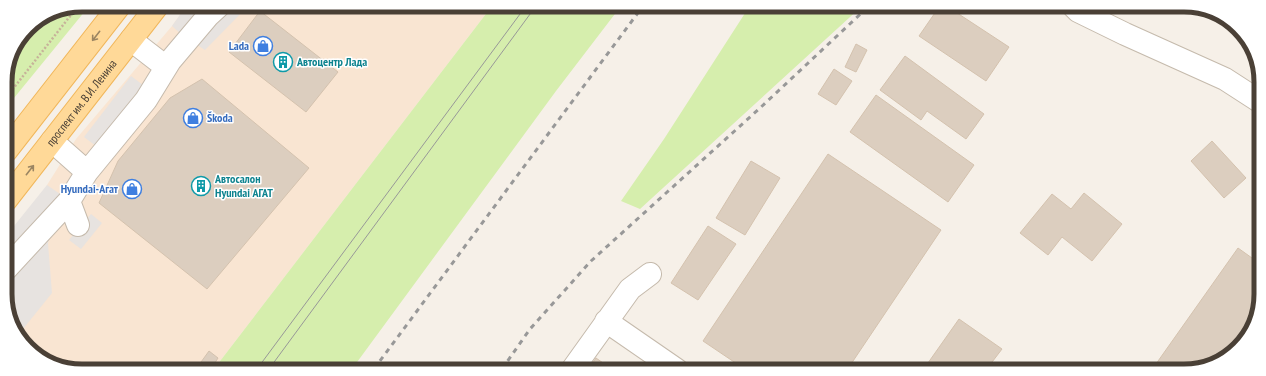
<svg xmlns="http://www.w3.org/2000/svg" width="1266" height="376" viewBox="0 0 1266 376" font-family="'PT Sans Narrow',sans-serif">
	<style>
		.commercial { fill: #f9e5d2 }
		.green { fill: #d6eead }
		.parking { fill: #e7e3e0 }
		.building { fill: #dccebf; stroke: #d4c2ae }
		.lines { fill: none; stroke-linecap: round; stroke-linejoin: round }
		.minor-casing { stroke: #c5baac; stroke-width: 24 }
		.major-casing { stroke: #f1b75b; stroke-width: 24 }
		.path { stroke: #c6b299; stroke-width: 2.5; stroke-dasharray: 2 2; stroke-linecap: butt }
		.minor { stroke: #fff; stroke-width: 22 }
		.major { stroke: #ffd998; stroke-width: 22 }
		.tram { stroke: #989898; stroke-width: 1 }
		.rail { stroke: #989898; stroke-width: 3; stroke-dasharray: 5 5; stroke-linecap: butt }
		.oneway { stroke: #9b8562 }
		.labels { text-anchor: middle; stroke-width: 3; stroke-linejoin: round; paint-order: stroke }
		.shop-label { font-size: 12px; font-weight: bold; fill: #366cbe; stroke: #fff; text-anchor: end }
		.culture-label { font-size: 12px; font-weight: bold; fill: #0d838f; stroke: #fff; text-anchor: start }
		.street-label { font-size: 12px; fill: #4a4036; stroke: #fff }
		.rim { fill: none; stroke: #4a4036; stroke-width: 5 }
	</style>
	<rect width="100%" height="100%" fill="#f6f0e8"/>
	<path class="commercial" d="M187 5 492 6 214 369 63 368 24 345 6 308 47 185 76 139 172 26Z"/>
	<path class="green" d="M82 5H90L5 109V78L11 53 28 28 53 11Z
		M492 6H621L556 91 352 369H214Z
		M749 7H861L640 209 621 201 664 139Z"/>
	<path class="parking" d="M187 5H249L205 50 182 35 172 26Z
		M131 76 143 85 96 146 84 137Z
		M47 185 60 194 48 243 52 293 19 334 6 308V236Z
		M91 214 102 223 81 249 69 240Z"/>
	<path class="building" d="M939 7H948L1009 47 986 81 919 36Z
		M260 11 338 72 306 112 229 52Z
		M856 44 867 50 856 72 845 67Z
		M905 56 984 114 966 139 927 111 921 120 880 90Z
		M834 69 852 81 836 105 818 94Z
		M202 79 309 168 207 289 99 203 118 161 170 98Z
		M876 95 974 165 948 202 850 132Z
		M1212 141 1246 178 1224 198 1191 161Z
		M828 154 941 230 847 370H746L703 341Z
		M751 161 780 178 745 235 716 218Z
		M1084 193 1122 224 1092 261 1062 237 1048 255 1020 233 1052 194 1071 209Z
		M708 226 736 244 698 300 671 283Z
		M1238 248 1259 263 1258 313 1231 355 1188 371H1151Z
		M959 319 1002 349 986 370H923Z
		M209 351 218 358 211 369H196Z
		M596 358 613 370H588Z"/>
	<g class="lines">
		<g class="minor-casing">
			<path id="minor" d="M1074 7 1078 11 1125 34 1225 79 1259 101
				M131 40 166 67
				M52 141 87 172 146 100 170 61 208 16 220 5
				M69 201 78 225
				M6 269 69 201 87 172
				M606 321 677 370
				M572 370 630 289 650 274"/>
		</g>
		<g class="major-casing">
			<g id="major">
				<path d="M6 151 120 5"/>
				<path id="s1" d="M6 200 158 5"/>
			</g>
		</g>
		<path class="path" d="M5 99 78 6"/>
		<use href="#minor" class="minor"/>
		<use href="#major" class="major"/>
		<path class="tram" d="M257 369 526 6
			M269 369 536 6"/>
		<path class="rail" d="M374 369 643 6
			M502 369 530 329 591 261 760 108 868 7"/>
	</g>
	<defs><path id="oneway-shaft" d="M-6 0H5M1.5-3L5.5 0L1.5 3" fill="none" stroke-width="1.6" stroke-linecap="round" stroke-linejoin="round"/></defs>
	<g class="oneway">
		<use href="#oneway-shaft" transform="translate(96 36) rotate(128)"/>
		<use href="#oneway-shaft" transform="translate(30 170) rotate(-52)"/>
	</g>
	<defs>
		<g id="shop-ring" transform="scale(1)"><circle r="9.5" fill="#fff" stroke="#3f7fe0" stroke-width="1.5"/><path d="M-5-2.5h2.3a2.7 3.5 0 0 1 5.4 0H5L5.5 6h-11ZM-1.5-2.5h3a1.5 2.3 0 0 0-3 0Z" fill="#3f7fe0"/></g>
		<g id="building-ring" transform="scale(1)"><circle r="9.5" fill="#fff" stroke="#0f9aa8" stroke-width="1.5"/><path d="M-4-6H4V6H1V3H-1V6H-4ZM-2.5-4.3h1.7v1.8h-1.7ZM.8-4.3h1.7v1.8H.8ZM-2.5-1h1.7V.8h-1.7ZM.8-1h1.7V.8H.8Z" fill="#0f9aa8"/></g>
	</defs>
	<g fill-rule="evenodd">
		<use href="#shop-ring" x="263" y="46"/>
		<use href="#building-ring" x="283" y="62"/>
		<use href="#shop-ring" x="193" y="118"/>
		<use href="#building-ring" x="201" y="186"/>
		<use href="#shop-ring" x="132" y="189"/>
	</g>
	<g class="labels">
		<g class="shop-label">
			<text x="249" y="50">Lada</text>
			<text x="207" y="122" text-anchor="start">Škoda</text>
			<text x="118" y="193">Hyundai-Агат</text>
		</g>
		<g class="culture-label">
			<text x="297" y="66">Автоцентр Лада</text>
			<text x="215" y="183">Автосалон<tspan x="215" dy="14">Hyundai АГАТ</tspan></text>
		</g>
		<g class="street-label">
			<text dy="4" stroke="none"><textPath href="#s1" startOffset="123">проспект им. В.И. Ленина</textPath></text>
		</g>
	</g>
	<path d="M0 0H1266V376H0ZM82 12H1184A70 70 0 0 1 1254 82V294A70 70 0 0 1 1184 364H82A70 70 0 0 1 12 294V82A70 70 0 0 1 82 12Z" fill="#fff" fill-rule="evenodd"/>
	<path class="rim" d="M82 12H1184A70 70 0 0 1 1254 82V294A70 70 0 0 1 1184 364H82A70 70 0 0 1 12 294V82A70 70 0 0 1 82 12Z"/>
</svg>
